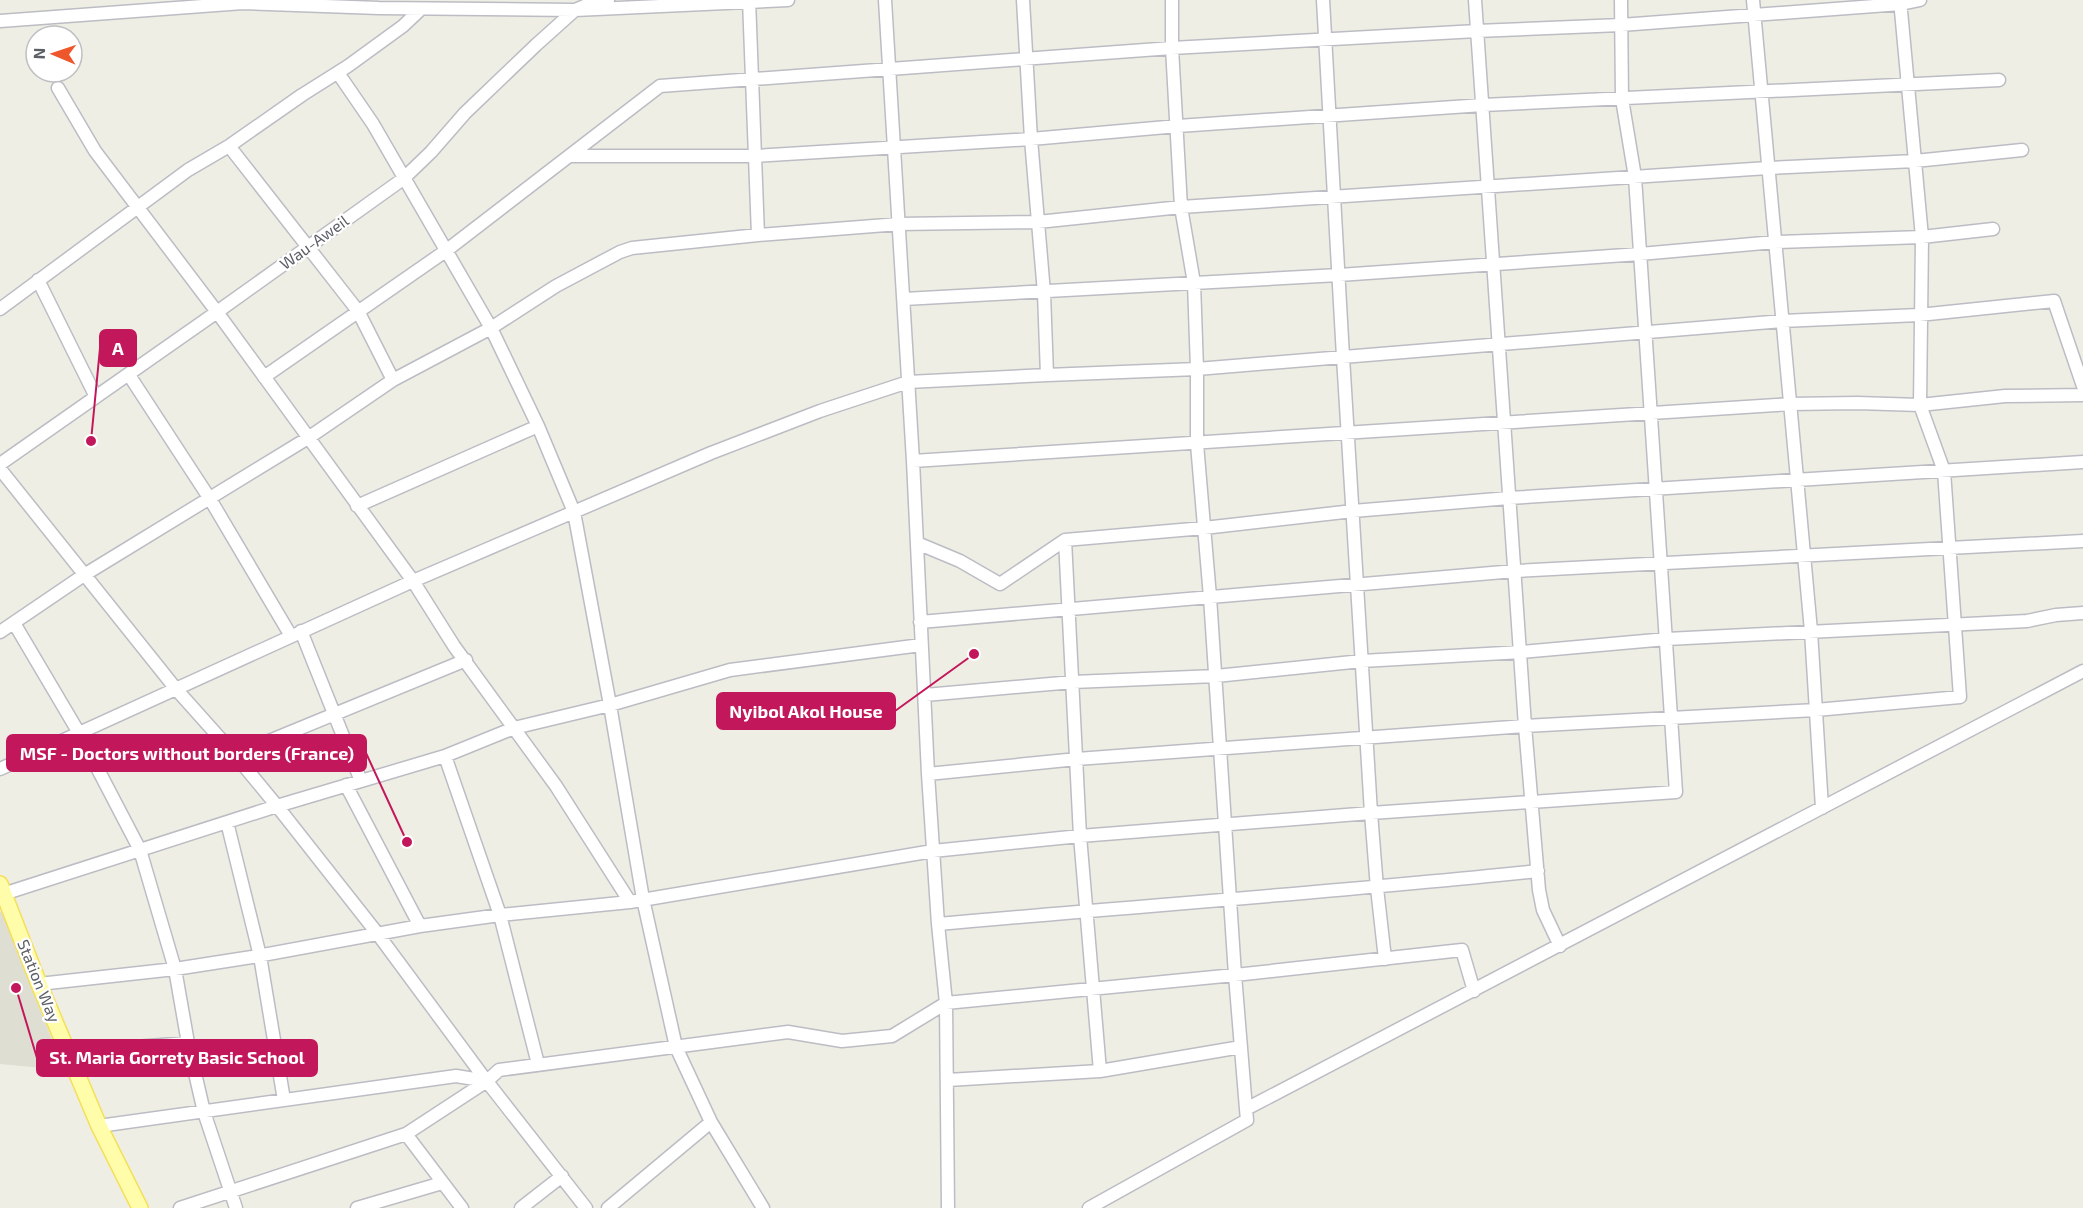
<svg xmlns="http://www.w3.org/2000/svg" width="2083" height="1208" viewBox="0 0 2083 1208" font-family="'Exo 2',sans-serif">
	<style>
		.education { fill: #dfded3 }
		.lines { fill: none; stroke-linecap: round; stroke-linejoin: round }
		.minor-casing { stroke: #bcbdc4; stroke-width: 15 }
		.major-casing { stroke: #f5df58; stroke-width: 18 }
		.minor { stroke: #fff; stroke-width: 12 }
		.major { stroke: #fffdaa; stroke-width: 15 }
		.labels { text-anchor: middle; stroke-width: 4.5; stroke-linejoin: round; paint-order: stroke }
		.street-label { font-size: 16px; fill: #5c5f66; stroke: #fff }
		.leader { fill: none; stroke: #c2185b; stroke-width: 2 }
		.callout-dot { fill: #c2185b; stroke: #fff; stroke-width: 2 }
		.callout { fill: #c2185b; stroke: #c2185b; stroke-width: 2 }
		.callout-label { font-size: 18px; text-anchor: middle; font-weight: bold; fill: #fff }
	</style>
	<rect width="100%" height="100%" fill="#efeee5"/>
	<path class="education" d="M0 912H2L64 1070 0 1064Z"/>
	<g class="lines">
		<g class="minor-casing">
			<path id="minor" d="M749 0 758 235
				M885 0 913 461 928 774 938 924 946 1003 948 1208
				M1023 0 1031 139 1044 293 1047 375
				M1172 0V48L1181 207 1194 283 1197 369V444L1210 597 1235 975 1246 1109
				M1323 0 1343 357 1371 813 1377 888 1385 959
				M1475 0 1525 726 1539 890 1543 910 1560 946
				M1753 0 1811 631 1822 808
				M0 21 243 3 379 8 575 10 788 0
				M338 73 373 124 491 328 538 426 574 512 610 705 643 899 676 1047 711 1122 763 1208
				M58 88 95 151 217 312 413 581 454 646 556 786 630 902
				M229 146 358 311 393 380
				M569 156H755L1031 139 1178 126 1483 105 1999 80
				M38 280 96 397
				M904 299 1339 275 1640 254 1775 242 1922 237 1993 229
				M0 309 188 170 229 146 302 95 348 66 403 26 421 9
				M129 375 210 499 291 636
				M264 377 447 250 660 86 1172 48 1477 31 1621 25 1901 4 1920 0
				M913 461 1790 404 1857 403 1920 405 2005 396 2083 395
				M0 464 217 312 403 179 431 152 465 113 536 45 575 10 594 2 608 0
				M0 469 176 689 235 755 277 806 377 933 485 1079 586 1208
				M357 506 538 426
				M1065 540 1080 836 1100 1071
				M917 543 960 561 1000 584 1065 540 1204 528 1353 511 1509 498 2083 462
				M920 622 1515 571 2083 541
				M14 623 79 733 140 850 175 969 188 1043 204 1112 236 1208
				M301 631 361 781
				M0 632 84 575 308 438 393 380 491 328 556 286 620 252 632 248 758 235 899 224 1038 222 1181 207 1768 168 1915 161 2022 150
				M925 695 1073 682 1216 676 1362 661 1522 652 1667 639 2027 621 2056 615 2083 613
				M235 755 466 660
				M445 756 500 915 538 1064
				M0 769 413 581 711 453 820 411 908 382 1047 375 1197 369 1782 321 1919 315 2054 301 2083 386
				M928 774 1077 759 1525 726 1816 710 1960 697 1944 471 1920 405 1922 237 1900 0
				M346 785 420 926
				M227 822 260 956 284 1100
				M0 895 277 806 445 756 514 728 610 705 730 670 921 645
				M938 924C1138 906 1338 892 1538 871
				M39 984 175 969 252 957 420 926 500 915 630 902 933 851 1080 836 1371 813 1676 792 1635 177 1622 99 1621 0
				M68 1052 188 1043
				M948 1080 1100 1071 1241 1047
				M487 1081 499 1070 788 1032 842 1041 892 1036 946 1003 1235 975 1462 950 1474 991
				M99 1126 456 1076 487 1081 406 1134 180 1208
				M406 1134 462 1208
				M357 1208 442 1183
				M521 1208 562 1176
				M608 1208 711 1122
				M1089 1208 1247 1120 1246 1109 2083 671"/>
		</g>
		<g class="major-casing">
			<path id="major" d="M0 884 39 984 99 1126 140 1208"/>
		</g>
		<use href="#minor" class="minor"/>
		<use href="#major" class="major"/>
	</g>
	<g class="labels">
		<g class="street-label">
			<text transform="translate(314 242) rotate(-36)" y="6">Wau-Aweil</text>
			<text transform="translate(39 981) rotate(68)" y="6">Station Way</text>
		</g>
	</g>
	<path class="leader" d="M91 441L100 348M974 654L895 711M407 842L366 753M16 988L37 1058"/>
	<g class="callout-dot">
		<circle cx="91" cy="441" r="6"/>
		<circle cx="974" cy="654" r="6"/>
		<circle cx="407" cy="842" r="6"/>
		<circle cx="16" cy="988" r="6"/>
	</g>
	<g class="callout">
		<rect x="100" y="330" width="36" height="36" rx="6"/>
		<rect x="717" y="693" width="178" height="36" rx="6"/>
		<rect x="7" y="735" width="359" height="36" rx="6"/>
		<rect x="37" y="1040" width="280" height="36" rx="6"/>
	</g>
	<g class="callout-label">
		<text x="118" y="355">A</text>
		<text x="806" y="718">Nyibol Akol House</text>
		<text x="187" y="760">MSF - Doctors without borders (France)</text>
		<text x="177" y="1064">St. Maria Gorrety Basic School</text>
	</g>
	<g transform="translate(54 54) rotate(272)"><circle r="28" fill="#ffffff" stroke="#bebfc2" stroke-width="1.5"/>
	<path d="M0-4.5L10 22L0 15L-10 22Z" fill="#ee562c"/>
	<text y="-9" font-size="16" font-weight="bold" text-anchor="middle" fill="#5c5f66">N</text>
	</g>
</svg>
